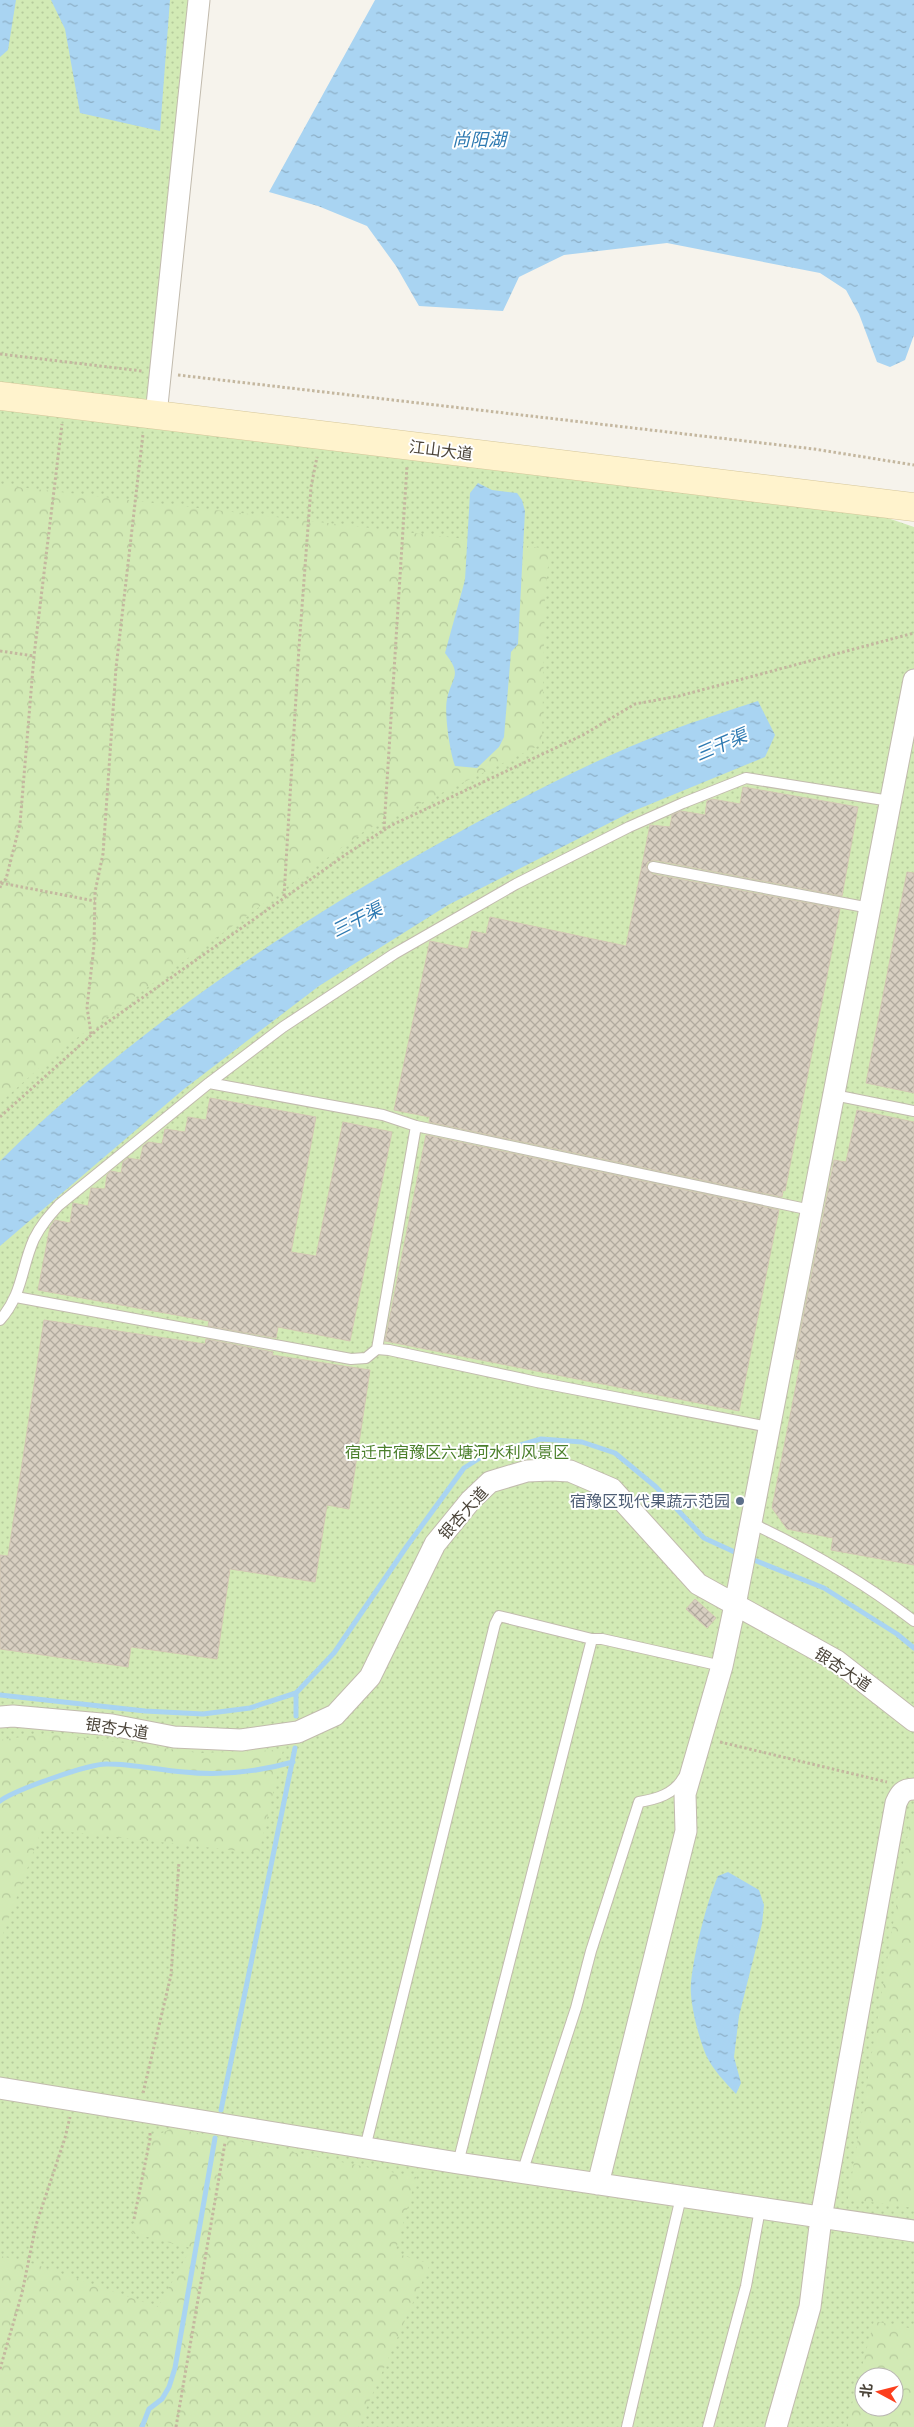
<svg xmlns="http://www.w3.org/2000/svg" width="914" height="2427" viewBox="0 0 914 2427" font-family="'Space Grotesk','Noto Sans SC',sans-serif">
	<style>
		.grass { fill: url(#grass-dots); fill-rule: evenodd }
		.forest { fill: url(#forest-crowns); fill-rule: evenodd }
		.water { fill: url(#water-ripples) }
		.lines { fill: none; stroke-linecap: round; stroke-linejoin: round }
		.stream { stroke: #a9d4f2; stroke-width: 5 }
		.building { fill: url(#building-cross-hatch); stroke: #d3c7b4 }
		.service-casing { stroke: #c2bbae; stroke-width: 12 }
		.minor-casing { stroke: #c2bbae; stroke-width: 23 }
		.secondary-casing { stroke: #d6c79b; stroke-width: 29 }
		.path { stroke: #c4b79f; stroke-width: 3; stroke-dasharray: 2.5 2.5; stroke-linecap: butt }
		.service { stroke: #fff; stroke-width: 10 }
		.minor { stroke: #fff; stroke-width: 21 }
		.secondary { stroke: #fff3cd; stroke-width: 28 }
		.service-dot { fill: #5c6f8a; stroke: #fff; stroke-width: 2 }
		.labels { text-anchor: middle; stroke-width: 4; stroke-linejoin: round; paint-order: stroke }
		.street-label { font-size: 16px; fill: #4b4439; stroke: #fff }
		.park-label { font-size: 16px; fill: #4a7f2a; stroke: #fff }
		.service-label { font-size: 16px; fill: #4e5e75; stroke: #fff; text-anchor: end }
		.water-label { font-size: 18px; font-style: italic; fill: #2e7ab2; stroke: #fff }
	</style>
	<defs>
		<pattern id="grass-dots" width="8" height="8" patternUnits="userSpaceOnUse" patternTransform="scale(1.25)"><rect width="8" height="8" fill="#d2eab5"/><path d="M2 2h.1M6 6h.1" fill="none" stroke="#b6ca9c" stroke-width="1.8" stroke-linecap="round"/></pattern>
		<pattern id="forest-crowns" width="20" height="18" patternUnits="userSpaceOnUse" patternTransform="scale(1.25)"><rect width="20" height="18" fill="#d2eab5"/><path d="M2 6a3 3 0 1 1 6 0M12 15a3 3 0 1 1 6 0" fill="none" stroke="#b6ca9c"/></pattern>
		<pattern id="water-ripples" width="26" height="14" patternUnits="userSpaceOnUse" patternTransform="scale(1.25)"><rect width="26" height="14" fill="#a9d4f2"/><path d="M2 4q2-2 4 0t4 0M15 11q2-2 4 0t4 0" fill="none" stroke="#8caec5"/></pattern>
		<pattern id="building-cross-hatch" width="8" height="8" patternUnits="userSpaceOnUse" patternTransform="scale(1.25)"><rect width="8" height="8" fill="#d8cfc1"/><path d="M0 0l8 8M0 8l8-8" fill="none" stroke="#b1aa9e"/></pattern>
	</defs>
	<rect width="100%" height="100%" fill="#f6f3ec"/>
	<path class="grass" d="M0 0H206L158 426 882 516 914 527V2427H0ZM864 2377H894V2407H864Z"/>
	<path class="forest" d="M0 485 550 549 545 593 542 744 366 830 56 1053 0 1103Z
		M50 1733 199 1753 283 1750 259 1853 42 1829 0 1942V1740Z
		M911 1815 914 1816V2208L848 2199Z
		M172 2128 416 2177 395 2253 430 2264 358 2427H0V2256L28 2262 158 2307 191 2248 132 2233 150 2139Z
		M874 2321 914 2329V2427H846ZM864 2377H894V2407H864Z"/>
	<path class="water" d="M0 0H16L8 50 0 57Z
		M51 0H170L160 131 80 113 65 29Z
		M375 0H914V335L905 360 890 367 877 362 859 314 846 290 820 273 667 243 564 255 519 277 503 311 419 306 396 266 367 226 318 206 269 192Z
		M478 483 492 490 517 493 522 500 525 511 518 644 511 652 504 737 499 747 477 768 455 766C450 752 444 714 447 699 452 676 463 676 445 653L465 580 470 493Z
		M758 701 775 735 765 757 631 812 448 905 319 986 184 1089 0 1246V1161C126 1037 273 936 427 850 505 806 585 763 669 731 698 720 728 711 758 701Z
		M728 1872 759 1890 764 1905 762 1924 739 2016 734 2057 741 2083 736 2094C725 2082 713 2070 706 2055 699 2039 689 2001 691 1983 694 1953 706 1904 718 1876Z"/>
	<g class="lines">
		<path class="stream" d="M749 1558 824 1588 897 1634 914 1648
			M0 1695 145 1711 203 1714 250 1708 296 1693 334 1653 407 1546 464 1468 483 1456 541 1439 582 1442 615 1453 656 1487 704 1538 739 1554
			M296 1716V1693
			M0 1801C15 1790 90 1763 108 1764 133 1764 158 1770 184 1772 221 1776 257 1772 293 1762
			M221 2110 295 1748
			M142 2427 149 2409 162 2399 169 2387 175 2368 215 2138"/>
	</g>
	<path class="building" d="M743 787 858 807 842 896 654 860 648 862 646 866 652 874 840 909 785 1191 783 1190 782 1197 429 1122 430 1117 394 1110 430 941 468 949 472 931 486 934 490 917 626 946 650 825 670 827 672 815 681 811 705 815 707 801 712 799 740 804Z
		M907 872 914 873V1093L866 1083Z
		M210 1098 316 1117 291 1252 316 1256 343 1122 392 1132 350 1341 278 1327 276 1338 208 1326 209 1321 38 1290 50 1227 55 1220 70 1223 73 1203 88 1206 91 1188 105 1189 107 1175 111 1171 121 1173 123 1162 128 1158 140 1160 143 1146 148 1142 162 1144 165 1129 185 1132 188 1117 206 1120Z
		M857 1110 914 1122V1565L831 1550 833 1538 787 1529 772 1508 801 1360 795 1359 834 1160 846 1162Z
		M426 1135 779 1210 739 1411 385 1341Z
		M44 1320 205 1344 206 1339 273 1352 272 1355 370 1370 349 1509 327 1505 315 1582 230 1569 217 1659 131 1647 128 1667 0 1649V1555L8 1556Z
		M695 1599 716 1618 707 1628 686 1609Z"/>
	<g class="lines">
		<g class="service-casing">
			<path id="service" d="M653 867 870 908
				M209 1083 383 1115 416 1126 811 1210
				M834 1095 914 1111
				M16 1297 351 1359 366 1358 377 1349 389 1350 537 1382 769 1427
				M0 1320C23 1294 21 1268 34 1239 41 1225 49 1216 59 1205L209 1083 283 1027 394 954 516 884 629 827 683 803 746 778 890 801
				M377 1349 416 1126
				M751 1523C809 1550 863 1582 914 1621
				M365 2148 495 1624 499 1616 592 1639
				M458 2163 592 1639H602L722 1666
				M522 2173 576 2008 591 1951 639 1802C657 1799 674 1794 683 1778
				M627 2427 681 2197
				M708 2427 746 2286 760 2209"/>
		</g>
		<g class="minor-casing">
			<path id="minor" d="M156 415 199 0
				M0 1717 13 1716 112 1725 174 1737 241 1740 298 1732 335 1715 370 1677 435 1544 471 1500 490 1482 527 1471 551 1470 570 1471 612 1489 698 1584 837 1661 914 1721
				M0 2088 458 2163 914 2231
				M598 2184 686 1831 685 1794 722 1666 735 1605 914 680
				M776 2427 810 2307 821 2218 896 1803C900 1794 903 1789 914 1789"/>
		</g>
		<g class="secondary-casing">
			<path id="secondary" d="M0 396 914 507"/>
		</g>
		<path class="path" d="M0 354 142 371
			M178 375 814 449 914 465
			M0 651 34 656
			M384 829 407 466
			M0 883 6 879 20 824 34 656 62 424
			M0 888 1 883 95 901
			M284 896 299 647 311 487 317 457
			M91 1034 87 1007 94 946 95 892 103 854 116 668 143 434
			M0 1117 98 1029 348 853 392 825 583 735 635 704 679 696 914 633
			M720 1742 887 1782
			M143 2093 171 1975 179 1862
			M134 2219 150 2139V2131
			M0 2369 22 2293 36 2225 65 2138 70 2117
			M176 2427 225 2143"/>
		<use href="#service" class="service"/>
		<use href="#minor" class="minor"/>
		<use href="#secondary" class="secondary"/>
	</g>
	<circle class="service-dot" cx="740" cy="1501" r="5"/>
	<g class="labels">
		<g class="street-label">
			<text transform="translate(441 450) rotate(7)" y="6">江山大道</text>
			<text transform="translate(463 1513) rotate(-48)" y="6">银杏大道</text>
			<text transform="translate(843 1669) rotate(34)" y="6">银杏大道</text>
			<text transform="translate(117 1728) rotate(9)" y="6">银杏大道</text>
		</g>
		<g class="park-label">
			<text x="457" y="1458">宿迁市宿豫区六塘河水利风景区</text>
		</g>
		<g class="service-label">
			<text x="730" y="1507">宿豫区现代果蔬示范园</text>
		</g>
		<g class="water-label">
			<text x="479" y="146">尚阳湖</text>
			<text transform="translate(721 745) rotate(-23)" y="6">三干渠</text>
			<text transform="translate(357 920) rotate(-27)" y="6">三干渠</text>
		</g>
	</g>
	<g transform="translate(879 2392) rotate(277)"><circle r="24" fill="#ffffff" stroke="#b7b4b0"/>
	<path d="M0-4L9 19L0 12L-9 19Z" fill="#fc3f1d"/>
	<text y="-8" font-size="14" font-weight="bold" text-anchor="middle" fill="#4b4439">北</text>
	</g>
</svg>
